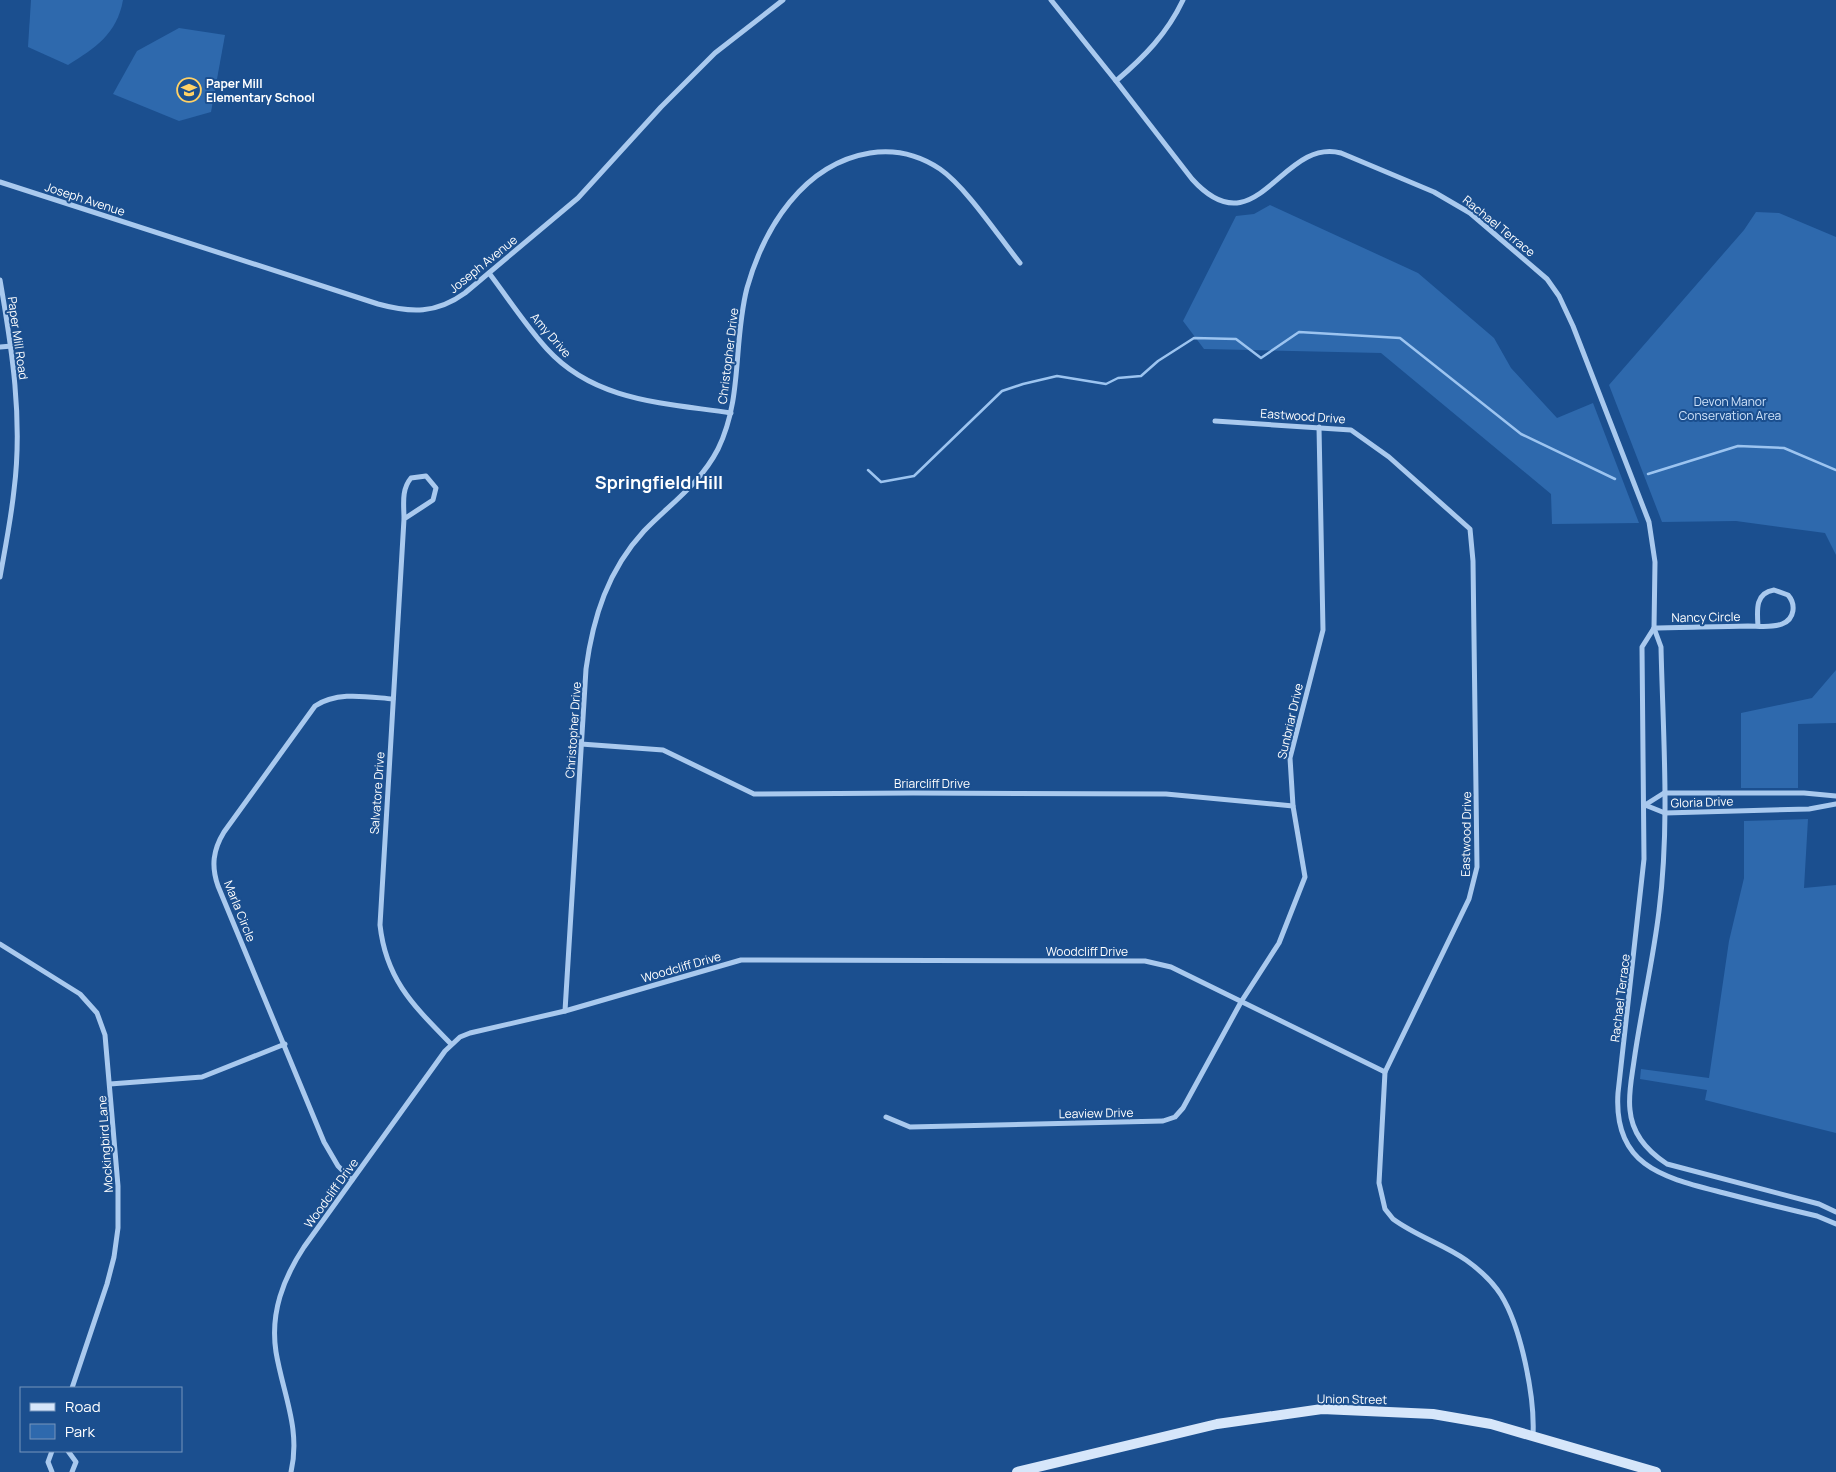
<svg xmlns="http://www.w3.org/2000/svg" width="1836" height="1472" viewBox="0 0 1836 1472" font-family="Manrope,sans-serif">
  <rect width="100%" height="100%" fill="#1b4f8f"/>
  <!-- green -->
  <g fill="#2e69ad">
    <path d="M31 0H123C117 34 95 48 68 65L28 47Z"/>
    <polygon points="179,28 225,35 211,112 179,121 113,94 137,51"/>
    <polygon points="1270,205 1418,273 1494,338 1511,368 1557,418 1593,403 1639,523 1552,524 1551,494 1381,353 1204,349 1183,321 1236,216 1254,214"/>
    <polygon points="1756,212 1779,213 1836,237 1836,555 1825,533 1736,521 1662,522 1609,385 1744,230"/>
    <polygon points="1836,670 1836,723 1798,724 1798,788 1741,788 1741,713 1812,698"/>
    <polygon points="1808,819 1804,888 1836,885 1836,1133 1705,1100 1707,1090 1640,1079 1641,1069 1709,1078 1729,941 1744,878 1744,821"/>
  </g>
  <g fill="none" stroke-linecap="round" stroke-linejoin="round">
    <!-- stream -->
    <g stroke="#9cc4f0" stroke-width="2.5">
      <polyline points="868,470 881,482 914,476 1002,391 1023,384 1057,376 1106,384 1118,378 1141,376 1158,361 1194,338 1236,339 1261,358 1299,332 1400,338 1521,434 1615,479"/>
      <polyline points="1648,474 1738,446 1784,448 1836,470"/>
    </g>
    <!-- minor -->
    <g stroke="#a9c9ee" stroke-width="5">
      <path d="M1051 0 1116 81C1144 57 1167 34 1183 0"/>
      <path d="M1116 81 1192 179C1257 251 1281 137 1341 153L1434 192 1470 213 1547 279 1559 296 1573 326 1649 522 1655 562 1654 628 1661 647C1663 735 1670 824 1659 911 1653 961 1641 1011 1634 1061 1632 1076 1628 1094 1630 1110 1632 1134 1647 1151 1667 1164L1819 1204 1836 1212"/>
      <path d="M0 182 378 304C411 313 436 314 465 293L578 198 661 107 715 53 783 0"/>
      <path d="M489 273C508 298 526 326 547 349 595 402 666 403 731 413"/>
      <path d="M0 280C12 349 23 420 14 490 11 519 5 549 0 577"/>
      <polyline points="0,347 12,346"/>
      <path d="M1215 421 1351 430 1389 457 1470 529 1473 561 1477 867 1469 899 1385 1072 1379 1183 1385 1209 1393 1219C1416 1236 1443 1244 1466 1260 1480 1270 1492 1281 1501 1295 1521 1327 1535 1397 1533 1435"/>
      <path d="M404 519 433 500 436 488 426 476 411 478C401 490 404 505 404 519L380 925C386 980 414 1006 451 1044"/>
      <path d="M1654 628 1642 647 1644 859 1618 1093C1613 1168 1666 1178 1724 1193 1755 1201 1786 1209 1817 1216L1836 1224"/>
      <path d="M1654 628C1685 627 1716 627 1748 626 1758 626 1773 628 1782 624 1795 619 1796 604 1788 595L1774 590C1755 593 1757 610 1758 626"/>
      <polyline points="581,744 663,750 754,794 913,793 1166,794 1293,806"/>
      <polyline points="1645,805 1664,793 1804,793 1836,796"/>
      <polyline points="1645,805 1665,813 1809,809 1836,804"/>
      <polyline points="0,944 80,994 97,1013 105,1035 118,1186 118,1228 114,1257 107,1284 72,1388"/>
      <path d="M565 1011 586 669C593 617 608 570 644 531 670 504 700 484 718 449 743 398 733 342 747 288 764 228 803 164 870 153 895 149 919 155 940 169 966 187 999 237 1020 263"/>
      <polyline points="110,1084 202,1077 285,1044"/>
      <polyline points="886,1117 910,1127 1163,1121 1175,1117 1183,1108 1241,1002 1279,943 1305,877 1293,806 1290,758 1323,630 1319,427"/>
      <path d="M352 1180 338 1166 324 1142 218 886C211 866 213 850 224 832L315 706C338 691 367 697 393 699"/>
      <polyline points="68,1451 76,1462 72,1472"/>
      <polyline points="52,1472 48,1462 52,1451"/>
      <path d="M291 1472C301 1429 283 1394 276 1352 270 1313 283 1279 304 1247L445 1051 460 1037 470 1033 565 1011 741 960 1145 961 1171 967 1385 1072"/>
    </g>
    <!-- secondary -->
    <polyline stroke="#d6e6fa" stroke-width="10" points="1017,1472 1217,1424 1322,1409 1433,1414 1491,1424 1656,1472"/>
  </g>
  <!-- icons -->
  <defs>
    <g id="school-ring" transform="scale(1.25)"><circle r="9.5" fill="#1b4f8f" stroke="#ffd166" stroke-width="1.5"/><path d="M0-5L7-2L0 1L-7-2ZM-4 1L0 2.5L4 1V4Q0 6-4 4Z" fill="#ffd166"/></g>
  </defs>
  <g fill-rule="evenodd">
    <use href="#school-ring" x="189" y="90"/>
  </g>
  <g text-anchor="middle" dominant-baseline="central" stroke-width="4" stroke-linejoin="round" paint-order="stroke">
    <!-- poi labels -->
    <g font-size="12" font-weight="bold" fill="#fff" stroke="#1b4f8f" text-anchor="start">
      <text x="206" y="83">Paper Mill<tspan x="206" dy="14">Elementary School</tspan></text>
    </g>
    <!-- street labels -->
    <g font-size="12" fill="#fff" stroke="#1b4f8f">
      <text transform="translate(85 199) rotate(18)">Joseph Avenue</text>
      <text transform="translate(1499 226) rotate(39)">Rachael Terrace</text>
      <text transform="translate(483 264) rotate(-39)">Joseph Avenue</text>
      <text transform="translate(551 335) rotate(49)">Amy Drive</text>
      <text transform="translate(18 338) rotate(82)">Paper Mill Road</text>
      <text transform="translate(728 356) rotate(-83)">Christopher Drive</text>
      <text transform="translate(1303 416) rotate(4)">Eastwood Drive</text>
      <text transform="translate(1706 617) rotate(-1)">Nancy Circle</text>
      <text transform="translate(1290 721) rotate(-77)">Sunbriar Drive</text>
      <text transform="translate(573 730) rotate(-86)">Christopher Drive</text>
      <text x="932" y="783">Briarcliff Drive</text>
      <text transform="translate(377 793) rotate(-86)">Salvatore Drive</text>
      <text transform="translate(1702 802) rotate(-2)">Gloria Drive</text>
      <text transform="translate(1466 834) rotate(-89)">Eastwood Drive</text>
      <text transform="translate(240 911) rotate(68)">Marla Circle</text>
      <text x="1087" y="951">Woodcliff Drive</text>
      <text transform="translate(681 967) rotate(-16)">Woodcliff Drive</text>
      <text transform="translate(1620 998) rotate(-83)">Rachael Terrace</text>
      <text transform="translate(1096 1113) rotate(-1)">Leaview Drive</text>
      <text transform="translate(105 1144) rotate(-94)">Mockingbird Lane</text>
      <text transform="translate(331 1193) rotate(-54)">Woodcliff Drive</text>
      <text transform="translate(1352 1399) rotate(1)">Union Street</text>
    </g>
    <!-- park labels -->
    <g font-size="12" fill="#cfe3fa" stroke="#1b4f8f">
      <text x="1730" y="401">Devon Manor<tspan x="1730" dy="14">Conservation Area</tspan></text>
    </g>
    <!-- district labels -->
    <g font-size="18" font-weight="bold" fill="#fff" stroke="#1b4f8f">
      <text x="659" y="482">Springfield Hill</text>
    </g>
  </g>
  <!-- legend -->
  <rect x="20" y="1387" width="162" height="65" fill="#1b4f8f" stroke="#7695bc"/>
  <rect x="30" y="1403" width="25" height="8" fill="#d6e6fa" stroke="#7695bc"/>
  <text x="65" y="1412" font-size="15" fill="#ffffff">Road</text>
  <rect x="30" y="1424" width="25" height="15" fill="#2e69ad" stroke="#7695bc"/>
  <text x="65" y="1437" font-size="15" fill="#ffffff">Park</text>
</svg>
